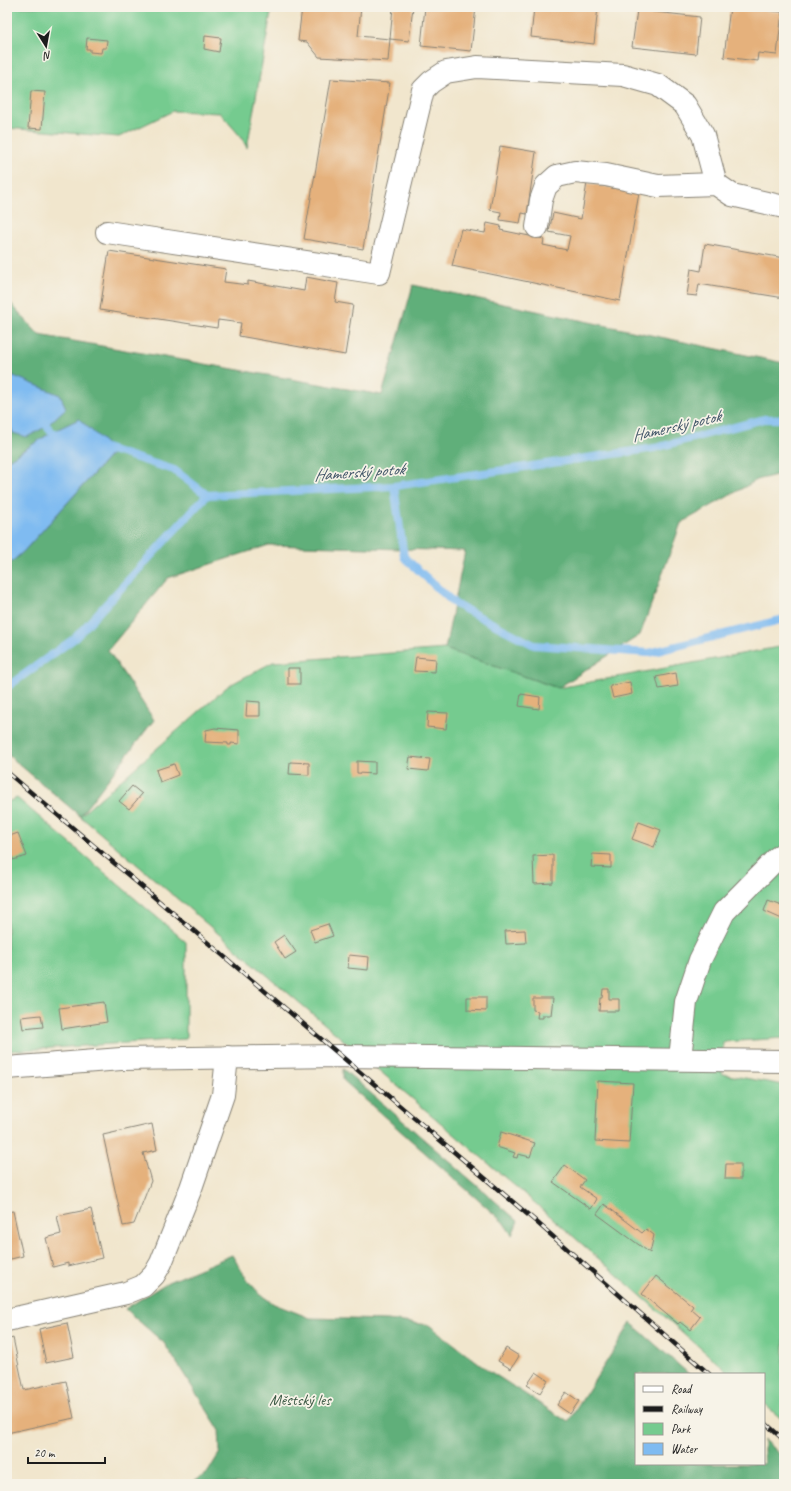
<svg xmlns="http://www.w3.org/2000/svg" width="791" height="1491" viewBox="0 0 791 1491" font-family="Caveat,sans-serif">
  <rect width="100%" height="100%" fill="#f7f3e8"/>
  <filter id="ink" filterUnits="userSpaceOnUse"><feTurbulence type="fractalNoise" baseFrequency=".025" numOctaves="2"/><feDisplacementMap in="SourceGraphic" scale="8" xChannelSelector="R" yChannelSelector="G"/><feConvolveMatrix kernelMatrix="1 2 1 2 8 2 1 2 1" color-interpolation-filters="sRGB"/></filter>
  <filter id="wash" filterUnits="userSpaceOnUse"><feTurbulence type="fractalNoise" baseFrequency=".012" numOctaves="4" result="noise"/><feDisplacementMap in="SourceGraphic" scale="16" xChannelSelector="R" yChannelSelector="G"/><feGaussianBlur stdDeviation="0.9" result="paint"/><feColorMatrix in="noise" values="0 0 0 0 0 0 0 0 0 0 0 0 0 0 0 0 0 1.4 0 .05"/><feComposite in="paint" operator="in"/></filter>
  <g filter="url(#wash)">
    <rect width="100%" height="100%" fill="#f1e6cd"/>
    <!-- green -->
    <g fill="#75cb8f" stroke="#487456">
      <polygon points="7,7 272,7 247,148 241,137 220,113 173,111 119,137 7,128"/>
      <polygon points="784,646 784,1038 723,1042 722,1074 784,1085 784,1421 764,1404 764,1374 730,1374 542,1209 80,816 228,686 273,662 445,649 558,688"/>
      <polygon points="17,798 186,942 186,1039 7,1051 7,802"/>
    </g>
    <!-- forest -->
    <g fill="#60af7a" stroke="#3e664b">
      <polygon points="413,285 784,363 784,473 757,480 681,523 640,635 558,688 445,649 465,551 269,545 168,578 108,650 154,720 80,816 7,754 7,566 24,551 114,451 52,432 7,461 7,418 13,433 14,376 7,376 7,299 39,335 382,395"/>
      <polygon points="343,1069 518,1221 512,1235 503,1222 343,1080"/>
      <polygon points="232,1255 248,1281 261,1295 274,1304 310,1318 387,1320 429,1325 488,1370 568,1422 631,1323 689,1374 636,1374 636,1464 764,1464 764,1440 784,1458 784,1484 191,1484 208,1472 220,1452 219,1429 164,1343 125,1309 168,1282"/>
    </g>
    <!-- water -->
    <g fill="#7fbbf1" stroke="#4e6c86">
      <polygon points="7,376 14,376 60,395 66,408 47,426 27,437 13,433 7,418"/>
      <polygon points="79,419 114,451 24,551 7,566 7,461 52,432"/>
    </g>
    <g fill="none" stroke-linecap="round" stroke-linejoin="round">
      <!-- stream -->
      <g stroke="#7fbbf1" stroke-width="8">
        <polyline points="40,418 52,432 62,435"/>
        <polyline points="105,448 174,470 207,495"/>
        <polyline points="394,486 404,557 455,604 534,645 649,653 784,619"/>
        <polyline points="7,687 75,638 207,495 394,486 655,448 764,419 784,419"/>
      </g>
    </g>
    <g id="blocks">
      <!-- building -->
      <g fill="#e5b17c">
        <polygon points="302,7 361,7 358,36 390,39 388,61 319,57 307,42 298,41"/>
        <polygon points="393,7 413,7 409,41 390,39"/>
        <polygon points="425,7 476,7 471,51 421,46"/>
        <polygon points="534,7 598,7 594,44 531,37"/>
        <polygon points="730,7 782,12 777,55 758,53 757,61 724,57"/>
        <polygon points="637,10 700,17 696,54 632,47"/>
        <polygon points="205,36 221,38 219,52 204,49"/>
        <polygon points="87,38 107,40 106,48 102,48 101,53 90,52 90,49 86,49"/>
        <polygon points="331,79 390,83 363,249 304,239"/>
        <polygon points="31,91 45,92 42,129 28,128"/>
        <polygon points="500,146 536,152 527,214 522,213 520,223 500,220 501,212 490,210"/>
        <polygon points="587,183 639,193 620,301 452,266 461,229 485,233 487,223 501,226 500,230 544,239 543,245 567,250 570,236 549,232 553,213 581,219"/>
        <polygon points="705,244 784,258 784,298 699,284 697,296 687,295 691,269 701,271"/>
        <polygon points="109,251 226,269 224,282 248,285 248,281 304,291 306,277 338,283 335,302 353,305 345,355 239,336 241,323 218,320 217,328 100,310"/>
        <polygon points="416,657 436,659 435,672 414,671"/>
        <rect x="288" y="668" width="12" height="16"/>
        <polygon points="676,673 678,686 659,689 656,677"/>
        <polygon points="630,682 632,694 613,698 610,686"/>
        <polygon points="521,694 540,697 539,709 519,706"/>
        <polygon points="247,701 260,702 260,716 246,716"/>
        <polygon points="428,712 448,713 446,729 427,727"/>
        <polygon points="215,728 239,730 239,744 231,743 231,745 228,745 228,743 205,742 206,730"/>
        <polygon points="410,757 430,759 428,771 408,769"/>
        <polygon points="357,761 375,762 375,774 357,773"/>
        <polygon points="290,762 309,763 309,775 289,774"/>
        <polygon points="174,764 178,775 160,782 156,770"/>
        <polygon points="132,786 142,794 129,809 119,801"/>
        <polygon points="639,822 661,830 654,847 632,839"/>
        <polygon points="18,833 27,856 13,860 7,843 7,837"/>
        <polygon points="592,854 611,855 611,868 591,867"/>
        <polygon points="553,855 553,883 534,884 533,856"/>
        <polygon points="768,900 784,906 782,919 764,911"/>
        <polygon points="328,924 333,936 315,942 310,930"/>
        <polygon points="525,930 526,943 506,944 505,931"/>
        <polygon points="284,935 296,952 285,959 274,942"/>
        <polygon points="349,955 369,957 368,970 348,968"/>
        <polygon points="603,989 609,989 609,999 619,999 619,1011 599,1011 600,998 602,998"/>
        <polygon points="467,997 486,997 486,1011 467,1010"/>
        <polygon points="533,998 553,998 551,1015 543,1015 543,1018 537,1018 538,1011 533,1010"/>
        <polygon points="104,1002 107,1022 62,1029 59,1008"/>
        <polygon points="41,1015 43,1027 23,1029 21,1017"/>
        <polygon points="598,1081 633,1083 629,1143 595,1141"/>
        <polygon points="152,1124 157,1150 143,1153 151,1181 134,1224 123,1226 103,1135"/>
        <polygon points="501,1132 535,1143 530,1157 518,1154 517,1158 513,1157 515,1153 497,1147"/>
        <polygon points="726,1164 741,1164 741,1179 725,1179"/>
        <polygon points="565,1165 585,1180 580,1187 597,1199 591,1209 553,1182"/>
        <polygon points="604,1204 642,1233 646,1229 654,1235 650,1253 597,1214"/>
        <polygon points="91,1209 102,1258 68,1266 68,1263 53,1267 46,1238 61,1234 57,1216"/>
        <polygon points="13,1211 23,1256 7,1260 7,1212"/>
        <polygon points="656,1276 693,1306 691,1309 700,1317 690,1330 680,1322 678,1324 642,1294"/>
        <polygon points="67,1323 74,1357 46,1363 39,1329"/>
        <polygon points="13,1338 24,1390 66,1381 74,1418 7,1433 7,1340"/>
        <polygon points="506,1348 519,1356 511,1369 498,1361"/>
        <polygon points="536,1372 548,1380 540,1393 527,1385"/>
        <polygon points="566,1392 579,1401 570,1414 557,1405"/>
      </g>
    </g>
  </g>
  <g filter="url(#ink)">
    <use href="#blocks" fill-opacity="0" stroke="#868174" stroke-width="1"/>
    <g fill="none" stroke-linecap="round" stroke-linejoin="round">
      <!-- minor casing -->
      <g stroke="#868174" stroke-width="24">
        <g id="minor">
          <polyline points="537,227 541,200 546,186 557,176 575,172 606,175 658,186 716,184 732,195 784,207"/>
          <polyline points="107,232 379,273 423,90 431,82 446,72 477,67 623,75 658,85 685,105 703,135 716,184"/>
          <polyline points="680,1059 686,1002 700,960 724,912 777,858 784,853"/>
          <polyline points="7,1068 121,1059 340,1056 784,1061"/>
          <polyline points="7,1320 126,1293 143,1286 154,1275 161,1263 191,1188 223,1095 227,1057"/>
        </g>
      </g>
      <!-- minor -->
      <use href="#minor" stroke="#fff" stroke-width="22"/>
      <!-- rail casing -->
      <g stroke="#1c1c1c" stroke-width="4.5">
        <g id="rail">
          <polyline points="7,772 533,1219 709,1374"/>
          <polyline points="764,1422 784,1440"/>
        </g>
      </g>
      <!-- rail -->
      <use href="#rail" stroke="#f7f3e8" stroke-width="3" stroke-dasharray="9" stroke-linecap="butt"/>
    </g>
  </g>
  <g text-anchor="middle" dominant-baseline="central" stroke-width="3.5" stroke-linejoin="round" paint-order="stroke">
    <!-- park labels -->
    <g font-size="16" fill="#3b5944" stroke="#f7f3e8">
      <text x="300" y="1400">Městský les</text>
    </g>
    <!-- water labels -->
    <g font-size="17" font-style="italic" fill="#3f5467" stroke="#f7f3e8">
      <text transform="translate(676 426) rotate(-13)">Hamerský potok</text>
      <text transform="translate(359 472) rotate(-4)">Hamerský potok</text>
    </g>
  </g>
  <!-- margin -->
  <rect width="791" height="1491" fill="none" stroke="#f7f3e8" stroke-width="24"/>
  <!-- legend -->
  <rect x="635" y="1373" width="130" height="92" fill="#f7f3e8" stroke="#9f9d96"/>
  <rect x="643" y="1386" width="20" height="6" fill="#ffffff" stroke="#9f9d96"/>
  <text x="671" y="1393" font-size="12" fill="#1c1c1c">Road</text>
  <rect x="643" y="1406" width="20" height="6" fill="#1c1c1c" stroke="#9f9d96"/>
  <text x="671" y="1413" font-size="12" fill="#1c1c1c">Railway</text>
  <rect x="643" y="1423" width="20" height="12" fill="#75cb8f" stroke="#9f9d96"/>
  <text x="671" y="1433" font-size="12" fill="#1c1c1c">Park</text>
  <rect x="643" y="1443" width="20" height="12" fill="#7fbbf1" stroke="#9f9d96"/>
  <text x="671" y="1453" font-size="12" fill="#1c1c1c">Water</text>
  <!-- north arrow -->
  <g transform="translate(46 46) rotate(169)" stroke="#f7f3e8" stroke-width="3" paint-order="stroke">
  <path d="M0-3L7 15L0 10L-7 15Z" fill="#1c1c1c"/>
  <text y="-6" font-size="11" font-weight="bold" text-anchor="middle" fill="#1c1c1c">N</text>
  </g>
  <!-- scale -->
  <path d="M28 1457v6h77v-6" fill="none" stroke="#1c1c1c" stroke-width="2"/>
  <text x="34" y="1457" font-size="12" fill="#1c1c1c" stroke="#f7f3e8" stroke-width="3" paint-order="stroke">20 m</text>
</svg>
